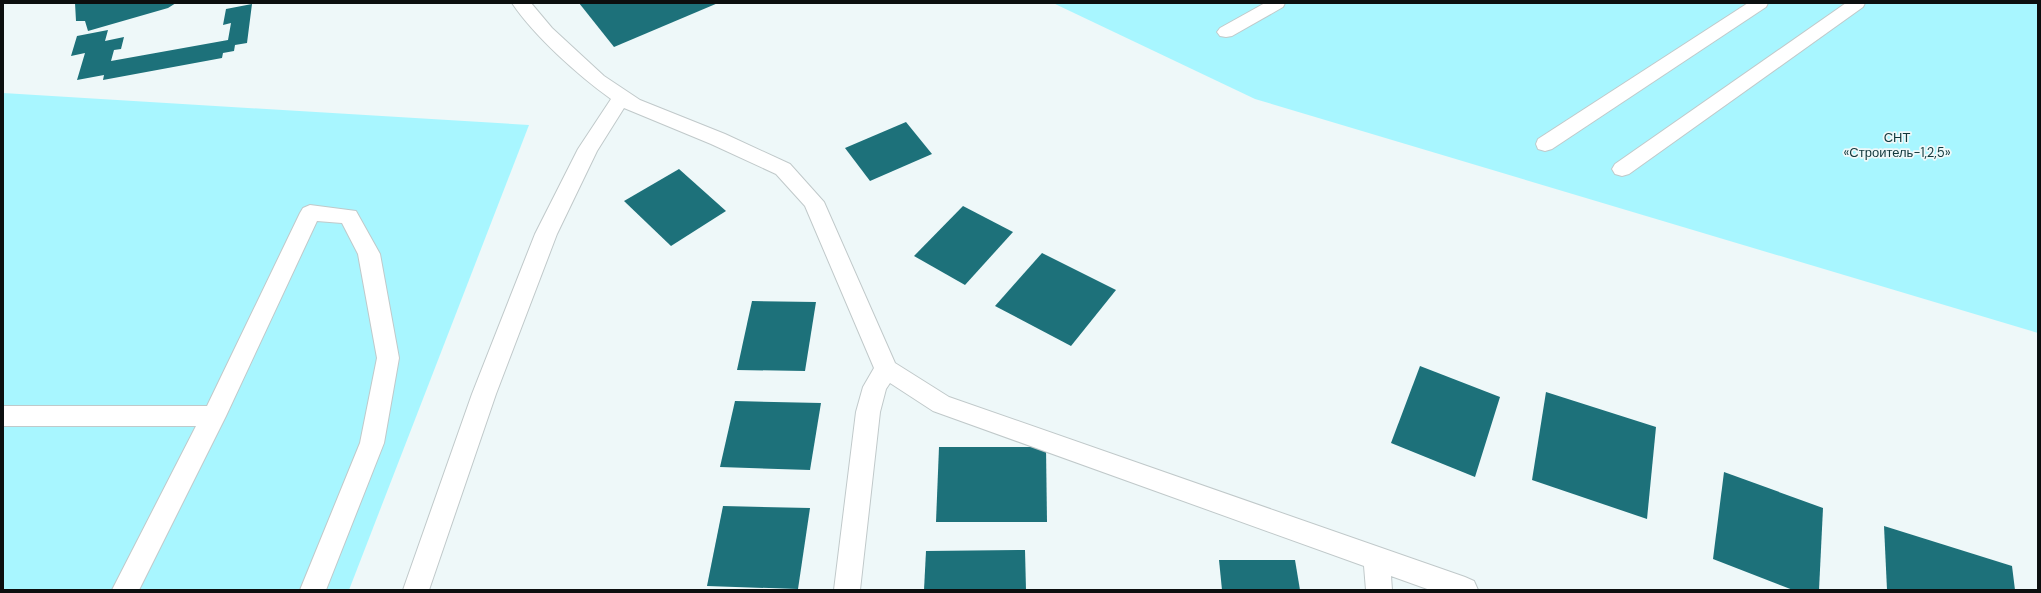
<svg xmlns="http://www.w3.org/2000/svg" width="2041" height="593" viewBox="0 0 2041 593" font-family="'DM Sans',sans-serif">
  <rect width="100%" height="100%" fill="#eef8f9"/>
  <!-- green -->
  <g fill="#a8f6ff">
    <polygon points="1053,3 2038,3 2038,333 1255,99"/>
    <polygon points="3,93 529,125 349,590 3,590"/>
  </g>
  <!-- building -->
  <g fill="#1d717a">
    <polygon points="75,3 176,3 168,8 88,31 85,21 76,21"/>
    <polygon points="579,3 718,3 614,47"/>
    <polygon points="252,4 247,43 235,45 234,51 223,53 222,58 103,80 104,75 77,80 85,53 71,56 77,36 108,30 105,41 124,37 121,49 114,50 111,61 228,40 231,23 223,25 226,9"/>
    <polygon points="906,122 932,154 870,181 845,148"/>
    <polygon points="679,169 726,211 671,246 624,201"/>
    <polygon points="963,206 1013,232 965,285 914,256"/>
    <polygon points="1042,253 1116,290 1071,346 995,306"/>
    <polygon points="752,301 816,302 805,371 737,370"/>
    <polygon points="1420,366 1500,397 1475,477 1391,443"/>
    <polygon points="1546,392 1656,427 1647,519 1532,480"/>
    <polygon points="735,401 821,403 810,470 720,467"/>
    <polygon points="939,447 1046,447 1047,522 936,522"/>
    <polygon points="1724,472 1823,508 1819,590 1793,590 1713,559"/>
    <polygon points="723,506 810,508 798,589 707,586"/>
    <polygon points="1884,526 2012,566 2015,590 1887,590"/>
    <polygon points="1025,550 1026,590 924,590 926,551"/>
    <polygon points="1219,560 1295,560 1300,590 1222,590"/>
  </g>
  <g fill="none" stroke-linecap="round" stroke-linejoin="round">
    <!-- lane casing -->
    <g stroke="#c0c9ca" stroke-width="2">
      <g id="lane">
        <polygon points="1265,3 1285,3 1283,7 1232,36 1226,37 1220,36 1217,32 1220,28"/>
        <polygon points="1748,3 1768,3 1766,7 1552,149 1545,151 1538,149 1536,144 1538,139"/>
        <polygon points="1846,3 1865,3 1863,7 1629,174 1622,176 1615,174 1612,169 1615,164"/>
      </g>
    </g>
    <!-- street casing -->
    <g stroke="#c0c9ca" stroke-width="2">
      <g id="street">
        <path d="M512 3H531L552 28 604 76 640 100 725 134 790 164 824 202 895 363 949 397 1465 577 1474 581 1478 590H1430L1391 576 1392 590H1366L1364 566 933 411 890 383 886 389 880 412 860 590H834L856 412 863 387 874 368 805 206 776 174 711 144 624 108 597 151 557 234 496 394 429 590H403L472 394 535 234 578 149 611 99C578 75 535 37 512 3Z"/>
        <polygon points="310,205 356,211 380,254 399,358 384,443 326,590 300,590 360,443 377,358 358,254 342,223 317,221 226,416 139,590 112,590 196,426 3,426 3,406 207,406 300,213 303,208"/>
      </g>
    </g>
    <!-- lane -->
    <use href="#lane" fill="#fff" fill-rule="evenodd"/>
    <!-- street -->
    <use href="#street" fill="#fff" fill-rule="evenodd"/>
  </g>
  <g text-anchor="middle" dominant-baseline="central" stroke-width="3.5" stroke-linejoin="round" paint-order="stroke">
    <!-- park labels -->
    <g font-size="13" fill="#11373b" stroke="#eef8f9">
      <text x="1897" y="137">СНТ<tspan x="1897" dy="15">«Строитель-1,2,5»</tspan></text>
    </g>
  </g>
  <!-- border -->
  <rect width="2041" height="593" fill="none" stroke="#0c0f0f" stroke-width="8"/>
</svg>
